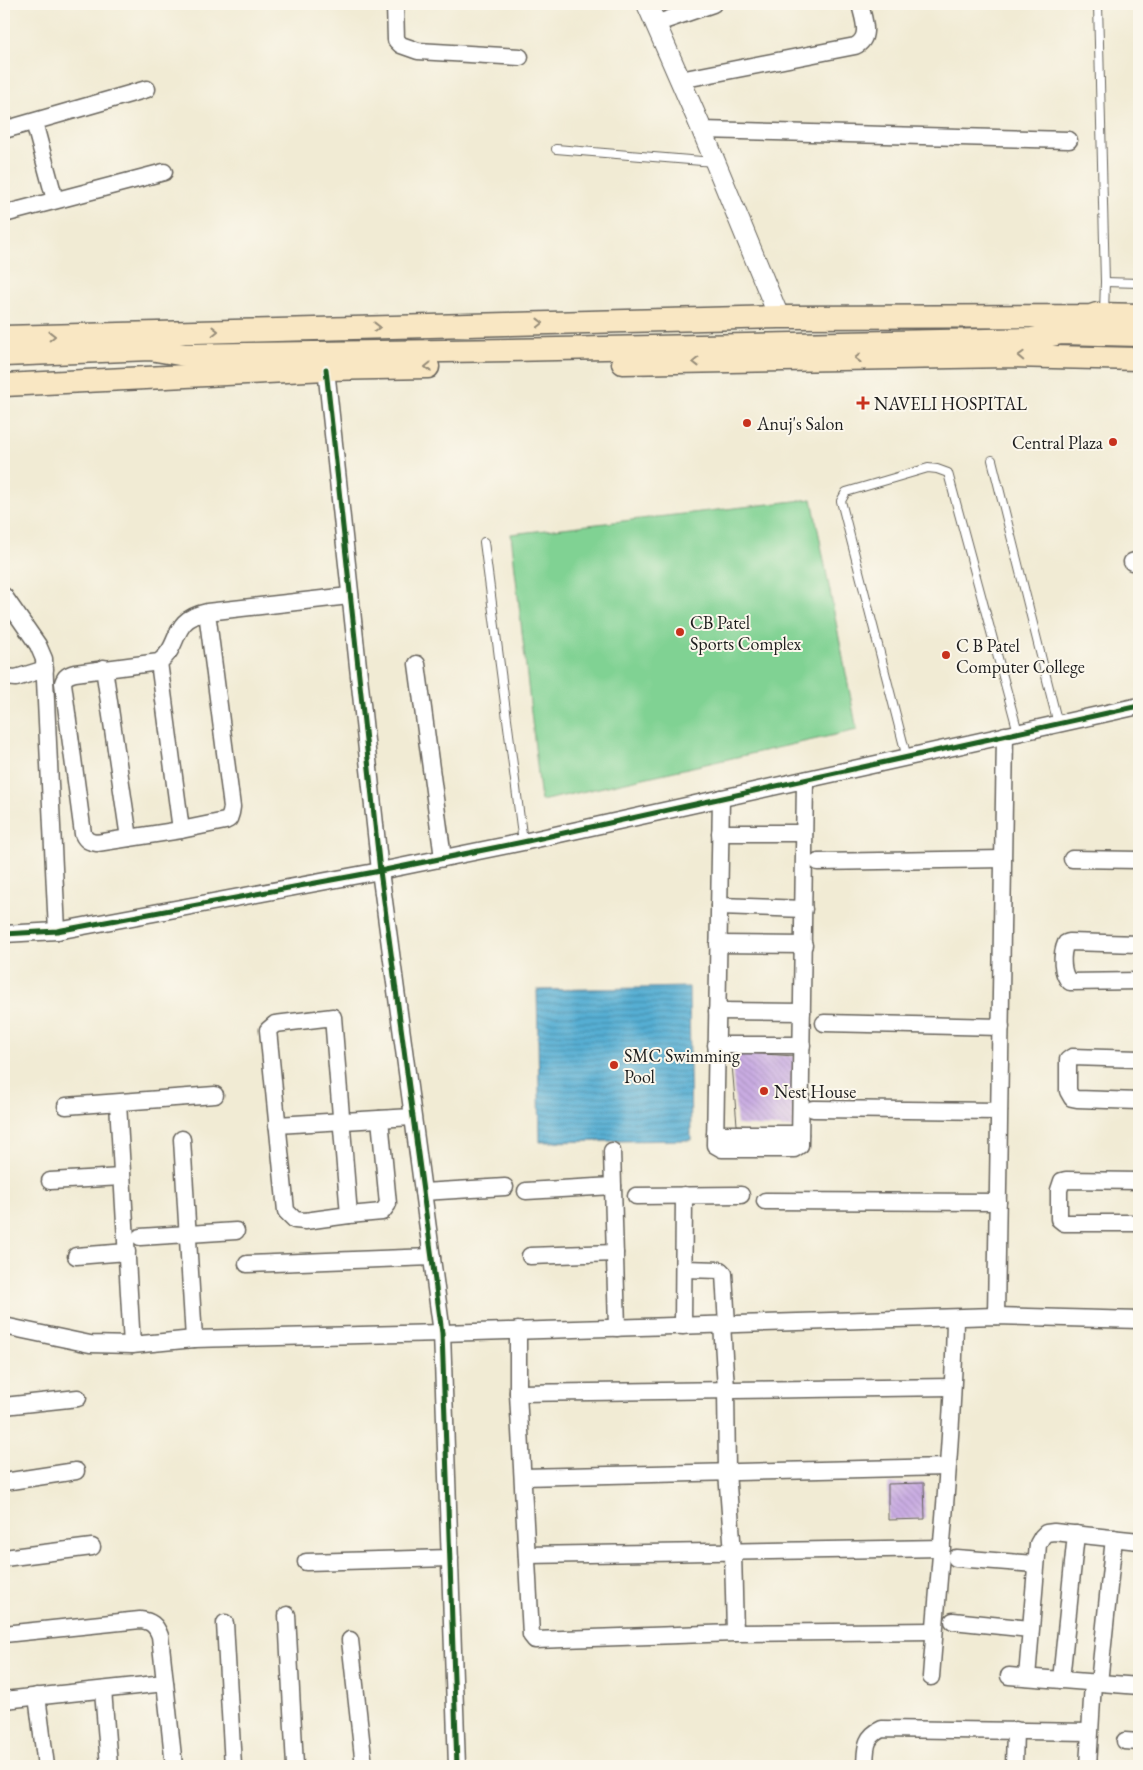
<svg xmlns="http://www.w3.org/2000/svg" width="1143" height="1770" viewBox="0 0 1143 1770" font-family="'EB Garamond',serif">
  <defs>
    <pattern id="water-rules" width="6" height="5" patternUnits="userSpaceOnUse" patternTransform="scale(1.25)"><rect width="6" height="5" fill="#55aed3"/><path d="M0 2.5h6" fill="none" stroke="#468daa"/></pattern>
    <pattern id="building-back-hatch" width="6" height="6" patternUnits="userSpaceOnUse" patternTransform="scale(1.25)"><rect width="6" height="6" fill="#c9ace2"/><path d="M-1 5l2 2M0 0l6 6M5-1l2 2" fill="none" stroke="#ac93c1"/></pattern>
  </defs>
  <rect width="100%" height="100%" fill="#fbf7ec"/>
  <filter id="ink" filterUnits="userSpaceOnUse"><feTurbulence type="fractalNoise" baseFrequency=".02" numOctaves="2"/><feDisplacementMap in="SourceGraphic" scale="10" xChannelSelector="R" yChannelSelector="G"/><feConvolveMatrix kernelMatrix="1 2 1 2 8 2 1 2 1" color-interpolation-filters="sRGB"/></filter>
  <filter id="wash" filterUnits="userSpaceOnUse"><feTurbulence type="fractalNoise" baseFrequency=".0096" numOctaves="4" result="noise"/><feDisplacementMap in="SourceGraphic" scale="20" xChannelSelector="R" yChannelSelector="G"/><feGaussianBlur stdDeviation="1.12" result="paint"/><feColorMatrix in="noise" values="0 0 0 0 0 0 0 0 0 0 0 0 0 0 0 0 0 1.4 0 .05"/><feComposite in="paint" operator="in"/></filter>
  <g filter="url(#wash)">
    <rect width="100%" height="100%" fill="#f1ebd4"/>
    <!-- grass -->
    <polygon fill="#80d293" stroke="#4e7758" points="812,499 857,730 541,801 511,534"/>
    <!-- water -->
    <polygon fill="url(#water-rules)" stroke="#386578" points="689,987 691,1140 540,1142 537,990"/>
    <g id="blocks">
      <!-- building -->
      <g fill="url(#building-back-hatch)">
        <polygon points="731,1052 795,1056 793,1128 737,1125"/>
        <polygon points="924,1483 925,1519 888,1520 888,1484"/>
      </g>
    </g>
  </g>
  <g filter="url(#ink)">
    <use href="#blocks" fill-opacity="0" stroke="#67645c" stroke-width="1"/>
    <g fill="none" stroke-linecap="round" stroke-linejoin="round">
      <!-- service casing -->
      <g stroke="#67645c" stroke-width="10">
        <g id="service">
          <polyline points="1098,4 1105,282 1104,312"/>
          <polyline points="556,149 714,162"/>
          <polyline points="1105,282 1139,283"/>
          <polyline points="992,460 1058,724"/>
          <polyline points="484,542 523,842"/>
          <polyline points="907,758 841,501 846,492 928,468 937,469 948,473 1018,732"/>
        </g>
      </g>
      <!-- minor casing -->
      <g stroke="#67645c" stroke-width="19">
        <g id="minor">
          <polyline points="395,4 396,40 401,45 418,51 520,57"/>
          <polyline points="655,24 713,4"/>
          <path d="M680 80 855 46C872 38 863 18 860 4"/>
          <polyline points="34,122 55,200"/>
          <polyline points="4,130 147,89"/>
          <polyline points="702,130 1069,140"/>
          <polyline points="4,214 164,172"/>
          <polyline points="326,369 380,871 442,1333 457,1766"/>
          <polyline points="1132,562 1139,560"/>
          <polyline points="4,596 38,645 44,659 57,931"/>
          <path d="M207 612 232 807 231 813 229 819 225 821 181 830 97 843C90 842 86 841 83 834L63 683C65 676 68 675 75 673L159 662C183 644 169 620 207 612L349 596 350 595"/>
          <polyline points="159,662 181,830"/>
          <polyline points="417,664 443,858"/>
          <polyline points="104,668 129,838"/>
          <polyline points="4,677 16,678 45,669"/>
          <polyline points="721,798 715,1145 722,1149 794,1149 800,1145 805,780"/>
          <polyline points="720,833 804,833"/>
          <polyline points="1072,859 1139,860"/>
          <polyline points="818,862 1003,859"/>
          <polyline points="719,906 804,909"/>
          <polyline points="4,934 57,931 380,871 523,842 1139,706"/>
          <polyline points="718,944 804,945"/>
          <path d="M1139 944 1069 942 1066 943C1061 954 1061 974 1070 982L1139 981"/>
          <polyline points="717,1011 802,1012"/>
          <polygon points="333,1017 349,1215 305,1221 295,1220 286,1211 268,1030 275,1024"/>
          <polyline points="824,1023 1001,1027"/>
          <polyline points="716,1045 802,1045"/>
          <polyline points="1139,1059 1072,1057 1068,1060 1068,1091 1072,1098 1077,1099 1139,1101"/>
          <polyline points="118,1103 132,1345"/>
          <polyline points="66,1106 215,1095"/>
          <polyline points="813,1109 999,1111"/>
          <polyline points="277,1125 412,1117"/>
          <polyline points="715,1134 800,1134"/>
          <polyline points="182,1139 194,1339"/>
          <polyline points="612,1151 617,1328"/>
          <polyline points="50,1181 122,1177"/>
          <polyline points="1139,1181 1066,1180 1062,1181 1059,1190 1059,1219 1064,1223 1139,1223"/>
          <polyline points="526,1191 613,1186"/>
          <polyline points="423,1192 505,1187"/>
          <polyline points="636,1196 741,1195"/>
          <polyline points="765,1201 998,1202"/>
          <polyline points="349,1215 382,1212 388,1204 380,1119"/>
          <polyline points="140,1237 236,1231"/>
          <polyline points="76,1256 127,1252"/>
          <polyline points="530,1256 615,1253"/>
          <polyline points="247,1264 432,1257"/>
          <polyline points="684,1269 720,1270 724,1274 727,1325"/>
          <polyline points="996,1316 1005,735"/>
          <polyline points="722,1324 726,1389 727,1472 733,1553 735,1633"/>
          <polyline points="4,1326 90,1344 132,1345 194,1339 442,1333 996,1316 1139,1320"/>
          <polyline points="683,1326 684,1195"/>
          <polyline points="518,1330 518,1393 531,1635 535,1640 735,1633 934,1631"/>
          <polyline points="518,1393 952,1387"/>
          <polyline points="4,1406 78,1398"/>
          <polyline points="523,1477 947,1467"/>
          <polyline points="4,1482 76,1471"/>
          <polyline points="527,1555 942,1548"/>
          <polyline points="4,1558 92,1547"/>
          <polyline points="956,1558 1035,1564"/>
          <polyline points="306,1562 450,1558"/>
          <polyline points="287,1615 295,1766"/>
          <polyline points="953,1621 1030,1629"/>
          <polyline points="225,1623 233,1766"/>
          <path d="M4 1634 140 1620C151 1621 156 1625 160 1636L174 1766"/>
          <polyline points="350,1640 364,1766"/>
          <polyline points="1009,1676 1139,1686"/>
          <path d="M931 1677C940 1557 953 1438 955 1318"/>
          <polyline points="1027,1677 1038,1544 1042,1537 1046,1533 1054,1532 1139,1541"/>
          <polyline points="1061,1680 1076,1534"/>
          <polyline points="1099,1683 1114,1538"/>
          <polyline points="103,1690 109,1766"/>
          <polyline points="37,1696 46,1766"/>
          <polyline points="4,1700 165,1683"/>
          <polyline points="1125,1741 1139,1742"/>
          <path d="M865 1766C866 1749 864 1737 882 1729L1089 1732"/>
          <polyline points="1014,1766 1015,1730"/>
          <polyline points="1088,1766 1093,1683"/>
        </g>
      </g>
      <!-- tertiary casing -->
      <g stroke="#67645c" stroke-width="22">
        <polyline id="tertiary" points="647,4 702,130 779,317"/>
      </g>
      <!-- secondary casing -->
      <g stroke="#67645c" stroke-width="25">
        <g id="secondary">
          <polyline points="4,337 779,317 1091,316 1097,314 1139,315"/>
          <polyline points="4,355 150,349 185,355 510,350 1032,339 1061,333 1139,335"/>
          <polyline points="623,363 1008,356 1139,359"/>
          <polyline points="4,385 326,369 428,367"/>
        </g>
      </g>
      <!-- service -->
      <use href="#service" stroke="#fff" stroke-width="8"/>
      <!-- minor -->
      <use href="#minor" stroke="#fff" stroke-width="16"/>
      <!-- tertiary -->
      <use href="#tertiary" stroke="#fff" stroke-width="20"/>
      <!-- secondary -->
      <use href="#secondary" stroke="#f9e7c3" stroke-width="22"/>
      <!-- cycleway casing -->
      <g stroke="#fbf7ec" stroke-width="8">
        <g id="cycleway">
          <polyline points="326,369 380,871 442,1333 457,1766"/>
          <polyline points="4,934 57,931 380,871 523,842 1139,706"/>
        </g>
      </g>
      <!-- cycleway -->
      <use href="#cycleway" stroke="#1b5e20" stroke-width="5"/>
    </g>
    <!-- one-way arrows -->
    <defs><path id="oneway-chevron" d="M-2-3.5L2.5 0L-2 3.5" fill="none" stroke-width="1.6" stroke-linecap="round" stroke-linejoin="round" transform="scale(1.25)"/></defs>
    <g stroke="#968c78">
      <use href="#oneway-chevron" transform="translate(540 323) rotate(-1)"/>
      <use href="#oneway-chevron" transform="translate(377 327) rotate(-1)"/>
      <use href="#oneway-chevron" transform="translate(215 331) rotate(-1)"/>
      <use href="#oneway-chevron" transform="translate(52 336) rotate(-1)"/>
      <use href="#oneway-chevron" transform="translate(1021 356) rotate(-178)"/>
      <use href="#oneway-chevron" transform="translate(858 358) rotate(179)"/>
      <use href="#oneway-chevron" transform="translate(696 362) rotate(179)"/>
      <use href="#oneway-chevron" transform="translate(428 367) rotate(179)"/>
    </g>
  </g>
  <!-- markers -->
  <g fill="#c8321e" stroke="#fbf7ec" stroke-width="2">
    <path d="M860.5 395.5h5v5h5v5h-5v5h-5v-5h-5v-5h5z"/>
    <circle cx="747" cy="423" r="5"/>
    <circle cx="1113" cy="442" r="5"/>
    <circle cx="680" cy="632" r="5"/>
    <circle cx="946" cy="655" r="5"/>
    <circle cx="614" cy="1065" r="5"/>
    <circle cx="764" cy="1091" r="5"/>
  </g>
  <g text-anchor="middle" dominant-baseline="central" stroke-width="4" stroke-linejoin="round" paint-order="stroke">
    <!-- poi labels -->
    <g font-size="18" fill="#1c1c1c" stroke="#fbf7ec" text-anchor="start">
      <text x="874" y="403">NAVELI HOSPITAL</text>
      <text x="757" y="423">Anuj's Salon</text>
      <text x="1103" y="442" text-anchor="end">Central Plaza</text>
      <text x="690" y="622">CB Patel<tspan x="690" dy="21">Sports Complex</tspan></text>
      <text x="956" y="645">C B Patel<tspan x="956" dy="21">Computer College</tspan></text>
      <text x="624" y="1055">SMC Swimming<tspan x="624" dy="21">Pool</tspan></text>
      <text x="774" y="1091">Nest House</text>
    </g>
  </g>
  <!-- margin -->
  <rect width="1143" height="1770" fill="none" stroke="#fbf7ec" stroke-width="20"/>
</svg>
